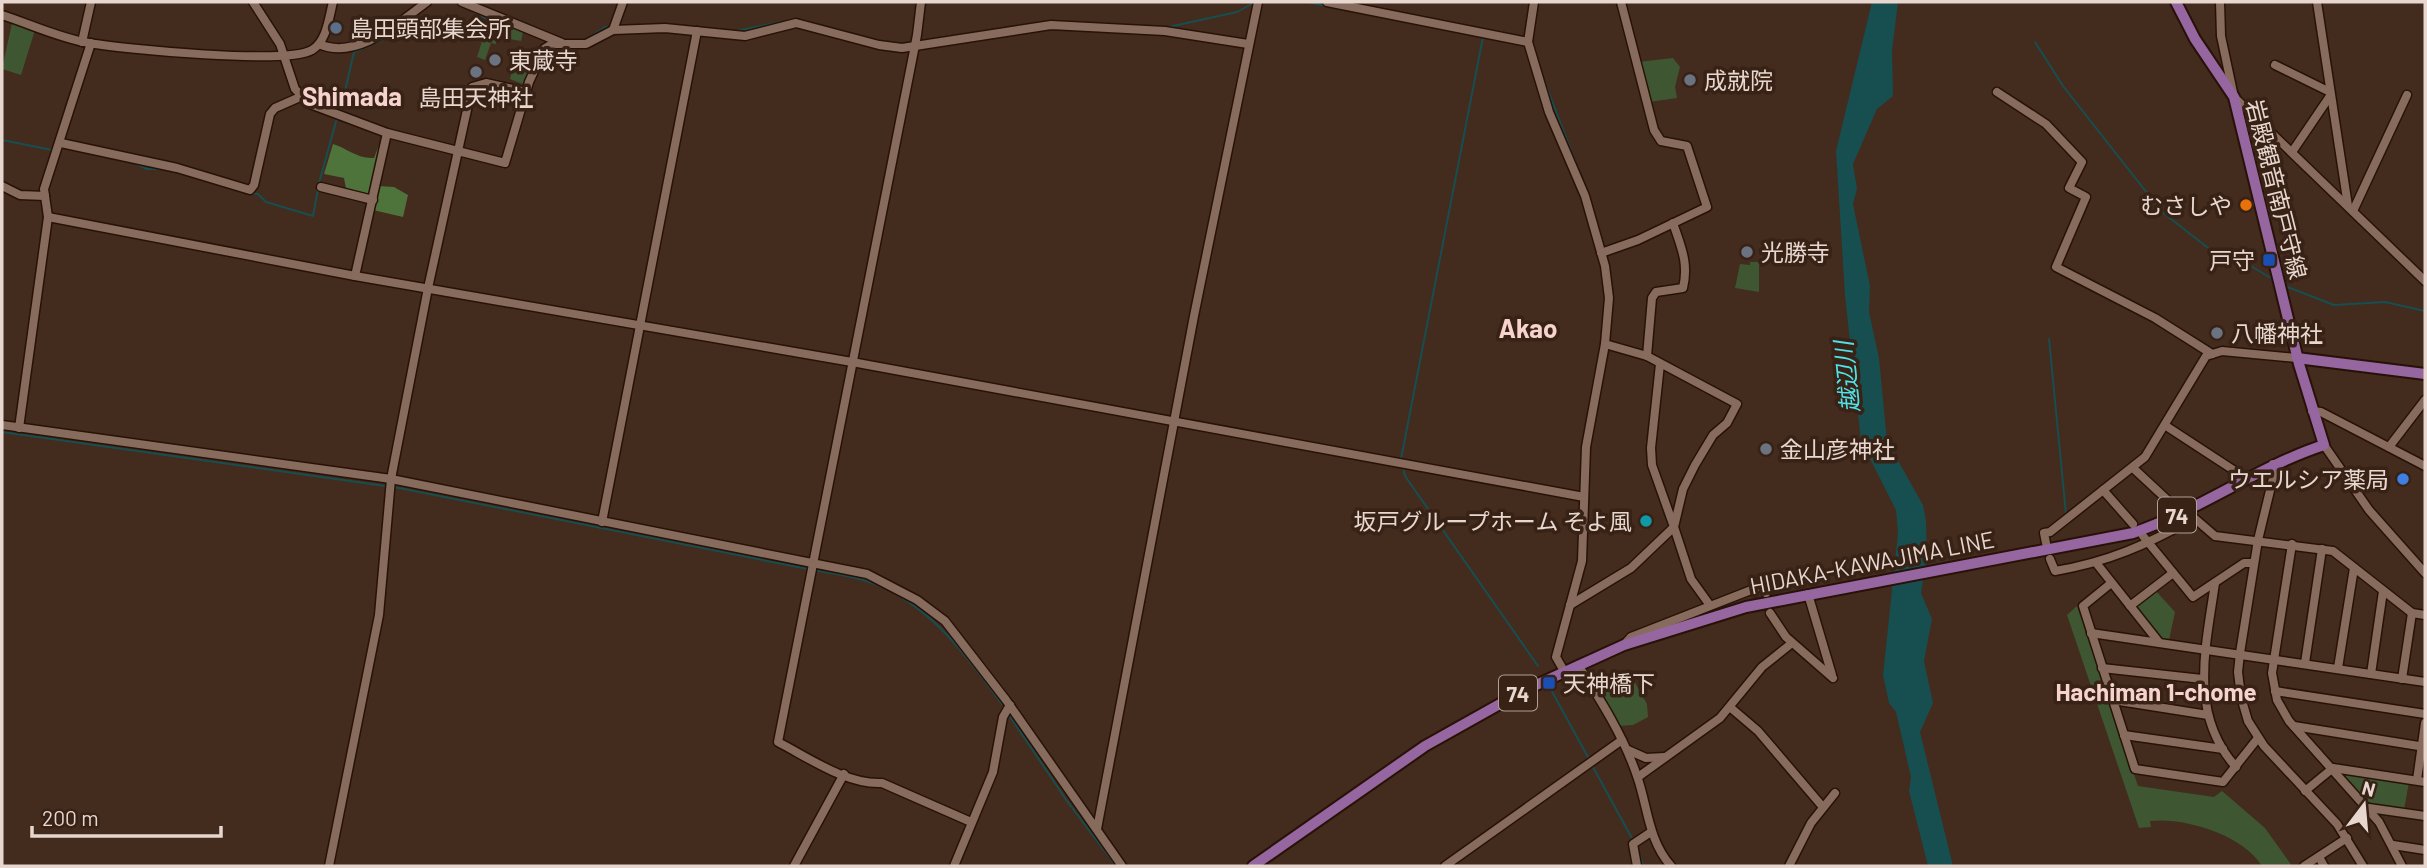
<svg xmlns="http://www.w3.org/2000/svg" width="2427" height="868" viewBox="0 0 2427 868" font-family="Barlow,'Noto Sans JP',sans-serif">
  <rect width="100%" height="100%" fill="#432b1e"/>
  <!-- built -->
  <polygon fill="#503122" points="2249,117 2282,149 2261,181 2245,118"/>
  <!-- green -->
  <g fill="#3e5732">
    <polygon points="488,22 506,23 523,32 521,41 498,37 496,44 491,43 485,60 477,57"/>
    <polygon points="12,23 35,30 21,75 2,69"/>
    <polygon points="517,48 537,56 525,85 510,79"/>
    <polygon points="1673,58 1680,67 1675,87 1677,98 1649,102 1638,62"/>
    <polygon points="1750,262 1759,262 1759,292 1735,288 1740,264 1750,265"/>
    <polygon points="2155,590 2175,612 2169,640 2159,637 2136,609 2136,605"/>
    <path d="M2077 606 2138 786 2214 797 2222 791 2265 828 2292 866H2262C2243 835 2185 817 2150 821L2151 827 2139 828 2067 615Z"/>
    <polygon points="1629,672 1647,704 1648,717 1633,725 1617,726 1600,692"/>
    <polygon points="2348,772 2409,782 2404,810 2370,805 2345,777"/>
  </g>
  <!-- forest -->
  <path fill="#4e733b" d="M333 144C347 148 357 159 374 158L379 145 383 144 378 186 394 187 408 195 403 217 373 210 374 204 346 189 344 178 324 174Z"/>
  <!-- water -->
  <polygon fill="#174e50" points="1872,2 1898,2 1892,51 1893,96 1877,109 1853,164 1857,189 1853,204 1870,286 1869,312 1879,358 1887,441 1923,505 1926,521 1927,554 1921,593 1932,619 1924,661 1933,703 1920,732 1953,866 1928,866 1909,791 1911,777 1896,712 1889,703 1883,675 1898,533 1896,510 1861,441 1845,296 1836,151"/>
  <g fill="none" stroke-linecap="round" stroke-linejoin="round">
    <!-- stream -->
    <g stroke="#174e50" stroke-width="2">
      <polyline points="1307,2 1489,38"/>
      <polyline points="428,6 434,2"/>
      <polyline points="467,8 490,21 497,21"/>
      <polyline points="801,21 823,26"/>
      <polyline points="1097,23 1127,25"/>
      <polyline points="1164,28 1237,12 1255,2"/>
      <polyline points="1000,29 1039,23"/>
      <polyline points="736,31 792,20"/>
      <polyline points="583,41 605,27 612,27"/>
      <polyline points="889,42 905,44"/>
      <polyline points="2035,42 2063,86 2162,212 2221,258 2246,263 2274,280"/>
      <polyline points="1540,70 1587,192"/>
      <polyline points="340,113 354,52 385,39 401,26"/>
      <polyline points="2,140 52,150"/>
      <polyline points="112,158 127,161"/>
      <polyline points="132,162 147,169 163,169"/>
      <polyline points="176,172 234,189"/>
      <polyline points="319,183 337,118"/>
      <polyline points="250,193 258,194 266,202 313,216 318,189"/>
      <polyline points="1590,200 1601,239"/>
      <polyline points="1610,271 1612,293"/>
      <polyline points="2285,286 2334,305 2385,302 2425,311"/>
      <polyline points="1611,325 1612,313"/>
      <polyline points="2049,339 2066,514"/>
      <polyline points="2,432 385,486"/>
      <polyline points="1401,459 1483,37"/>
      <polyline points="1403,467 1405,476 1538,666"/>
      <polyline points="394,487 808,569"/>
      <path d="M813 570C836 574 861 577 882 587 935 611 968 658 1002 704"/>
      <polyline points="1549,686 1589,759"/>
      <polyline points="1009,715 1067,801 1116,866"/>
      <polyline points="1593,767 1634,842"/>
      <polyline points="1637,846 1643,866"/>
    </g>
    <!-- minor casing -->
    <g stroke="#281207" stroke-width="11">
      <g id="minor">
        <polyline points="253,2 280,44 295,89 310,104 387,133 505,163 529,82 544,49 552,44 586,44 613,30 665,28 745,36 796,23 879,45 902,48 1051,25 1165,31 1248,44"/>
        <polyline points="462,2 562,43"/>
        <path d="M921 2 917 35 778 742C809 758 847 785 882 783L971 822"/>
        <polyline points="1327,2 1528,42"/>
        <polyline points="1534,2 1528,42 1549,112 1585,196 1605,266 1609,298 1605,344 1586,447 1582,561 1556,657 1564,671"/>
        <polyline points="2220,2 2221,36 2234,97 2425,281"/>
        <polyline points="2317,2 2348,206"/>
        <path d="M2 15C30 24 59 38 89 43 124 49 287 65 312 50 327 41 329 17 333 2"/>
        <polyline points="613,30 623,2"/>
        <polyline points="82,42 91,2"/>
        <path d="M319 44C357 61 399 22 427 2"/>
        <polyline points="2275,65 2330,92"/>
        <polyline points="1997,92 2046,124 2082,162 2069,188 2086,197 2056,267 2155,318 2212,354"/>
        <polyline points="61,143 177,168 250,190 254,185 270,114 275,108 300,97"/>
        <polyline points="2292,152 2330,96"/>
        <polyline points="2,186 20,195 45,196"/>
        <polyline points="321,187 373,200"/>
        <polyline points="2353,211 2407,95"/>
        <polyline points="48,217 355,276 852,362 1584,497"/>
        <polyline points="1601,253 1638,240 1707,207 1687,146 1661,141 1654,130 1621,2"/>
        <polyline points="355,276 387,133"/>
        <polyline points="1605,344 1647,356 1737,404 1727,423 1713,435 1695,465 1683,489 1674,527 1691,579 1709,604"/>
        <path d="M1647 356 1652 298 1656 292 1683 288C1689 263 1681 247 1673 223"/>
        <polyline points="2312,411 2321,412 2425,466"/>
        <polyline points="2,425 391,479 867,574 917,600 945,621 1006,700 1122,866"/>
        <polyline points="2166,426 2238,473 2244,479"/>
        <polyline points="19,428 48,217 44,189 91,43"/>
        <polyline points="2324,445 2369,510 2425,573"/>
        <polyline points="2389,447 2425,400"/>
        <polyline points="2273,464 2274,474 2258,540 2240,653 2238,672 2241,697 2248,721 2264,746 2337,824 2363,866"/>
        <polyline points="2133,468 2176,508"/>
        <polyline points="2103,490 2133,524"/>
        <polyline points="2186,511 2215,536 2333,551 2412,613 2425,615"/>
        <polyline points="602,522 697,31"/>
        <polyline points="2143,536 2193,597 2244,563 2254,563"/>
        <polyline points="2046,543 2044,533 2050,532 2145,457 2206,356 2222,351 2297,358"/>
        <polyline points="2292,544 2272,673 2277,700 2289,721 2379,822 2402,866"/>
        <path d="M2050 559 2055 571C2108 562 2146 545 2193 519"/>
        <polyline points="2097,564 2158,641"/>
        <path d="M2215 583C2206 646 2188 714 2236 767"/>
        <polyline points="2110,584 2083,606 2135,769 2223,782 2258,738"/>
        <polyline points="1808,594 1832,675"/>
        <polyline points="1570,605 1631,568 1674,527 1652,465 1651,448 1660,364"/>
        <polyline points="2130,606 2173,573"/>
        <polyline points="1770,613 1786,637 1833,678"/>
        <polyline points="2091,633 2425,682"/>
        <polyline points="1624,645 1631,637 1764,585 1766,593"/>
        <polyline points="2305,663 2322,549"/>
        <path d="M1578 665C1600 699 1624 737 1637 776 1648 807 1648 840 1671 866"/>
        <polyline points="2102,668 2202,679"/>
        <polyline points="2338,668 2354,568"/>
        <polyline points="2371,674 2383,591"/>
        <polyline points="2402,679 2412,613"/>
        <polyline points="2275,691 2425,714"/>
        <polyline points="2113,700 2208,715"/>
        <polyline points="1731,708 1758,731 1822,806"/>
        <polyline points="2294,726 2425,747"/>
        <polyline points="2124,735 2223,749"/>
        <polyline points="1628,750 1646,758 1665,757"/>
        <polyline points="1638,777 1720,718 1762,667 1792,643"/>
        <polyline points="2417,780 2425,723"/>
        <polyline points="2305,791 2333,768 2425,782"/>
        <polyline points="2369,808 2425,816"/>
        <polyline points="1097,829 1194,316 1258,2"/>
        <polyline points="2393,845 2425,850"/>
        <polyline points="2319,857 2324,866"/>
        <polyline points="329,866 379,615 391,479 428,288 472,87 486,83 526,92"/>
        <polyline points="794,866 844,774"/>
        <polyline points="954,866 993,772 1003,717 1010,705"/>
        <polyline points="1445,866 1622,740"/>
        <polyline points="1637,866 1633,844 1651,832"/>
        <polyline points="1789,866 1811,823 1835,793"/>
        <polyline points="2304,866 2347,838"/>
      </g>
    </g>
    <!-- major casing -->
    <g stroke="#281207" stroke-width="14">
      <g id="major">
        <polyline points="2297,358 2425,374"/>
        <path d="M1253 866 1425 746 1523 691 1624 645 1746 607 2133 533C2200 510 2257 467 2324 445L2299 364 2234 97 2195 39 2176 2"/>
      </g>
    </g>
    <!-- minor -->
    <use href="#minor" stroke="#876b5d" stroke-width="8"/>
    <!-- major -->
    <use href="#major" stroke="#95669f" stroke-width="10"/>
  </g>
  <!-- markers -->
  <circle fill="#5c6f8a" stroke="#382115" stroke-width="2.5" cx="336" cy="28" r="7"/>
  <g fill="#6b7280" stroke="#382115" stroke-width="2.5">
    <circle cx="495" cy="60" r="7"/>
    <circle cx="476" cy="72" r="7"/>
    <circle cx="1690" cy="80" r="7"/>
    <circle cx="1747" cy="252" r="7"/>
    <circle cx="2217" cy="333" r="7"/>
    <circle cx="1766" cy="449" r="7"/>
  </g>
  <circle fill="#e8710a" stroke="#382115" stroke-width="2.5" cx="2246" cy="205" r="7"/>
  <g fill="#1a4fb4" stroke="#382115" stroke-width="2.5">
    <rect x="2262" y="253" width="14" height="14" rx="3.5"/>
    <rect x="1542" y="676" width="14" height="14" rx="3.5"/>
  </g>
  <circle fill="#3f7fe0" stroke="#382115" stroke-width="2.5" cx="2403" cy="479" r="7"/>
  <circle fill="#0f9aa8" stroke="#382115" stroke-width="2.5" cx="1646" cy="521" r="7"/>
  <g text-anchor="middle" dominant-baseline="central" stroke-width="7" stroke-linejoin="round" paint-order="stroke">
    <!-- shield labels -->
    <g fill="#382115" stroke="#b2a097" stroke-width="2">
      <rect x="2158" y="497.5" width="38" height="35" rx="5"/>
      <rect x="1499" y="675.5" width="38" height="35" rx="5"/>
    </g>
    <g font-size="21" font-weight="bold" fill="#e7d7cf">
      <text x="2177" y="515">74</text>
      <text x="1518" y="693">74</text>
    </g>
    <!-- poi labels -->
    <g font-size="23" fill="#e7d7cf" stroke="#382115" text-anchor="start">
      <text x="350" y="28">島田頭部集会所</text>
      <text x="509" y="60">東蔵寺</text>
      <text x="1704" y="80">成就院</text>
      <text x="476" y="97" text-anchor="middle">島田天神社</text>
      <text x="2232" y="205" text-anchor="end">むさしや</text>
      <text x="1761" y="252">光勝寺</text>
      <text x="2255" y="260" text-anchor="end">戸守</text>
      <text x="2231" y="333">八幡神社</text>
      <text x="1780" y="449">金山彦神社</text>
      <text x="2389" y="479" text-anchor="end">ウエルシア薬局</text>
      <text x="1632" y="521" text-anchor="end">坂戸グループホーム そよ風</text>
      <text x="1563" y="683">天神橋下</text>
    </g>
    <!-- street labels -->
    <g font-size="23" fill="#e7d7cf" stroke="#382115">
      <text transform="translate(2277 189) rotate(76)">岩殿観音南戸守線</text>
      <text transform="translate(1872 562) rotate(-11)">HIDAKA-KAWAJIMA LINE</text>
    </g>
    <!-- water labels -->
    <g font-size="24" font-style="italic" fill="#4de2e8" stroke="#382115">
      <text transform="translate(1846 377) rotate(-96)">越辺川</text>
    </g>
    <!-- neighbourhood labels -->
    <g font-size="24" font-weight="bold" fill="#f6d3ce" stroke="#382115">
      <text x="2156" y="691">Hachiman 1-chome</text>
    </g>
    <!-- quarter labels -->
    <g font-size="26" font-weight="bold" fill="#f6d3ce" stroke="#382115">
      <text x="352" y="95">Shimada</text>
      <text x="1528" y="327">Akao</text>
    </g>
  </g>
  <!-- border -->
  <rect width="2427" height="868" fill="none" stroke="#e7d7cf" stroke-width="7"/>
  <!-- north arrow -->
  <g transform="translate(2364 805) rotate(16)" stroke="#382115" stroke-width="5" paint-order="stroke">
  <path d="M0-5L12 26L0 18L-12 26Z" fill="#e7d7cf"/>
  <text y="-10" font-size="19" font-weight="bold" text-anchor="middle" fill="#e7d7cf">N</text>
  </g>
  <!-- scale -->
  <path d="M32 826v10h189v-10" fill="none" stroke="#e7d7cf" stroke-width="3.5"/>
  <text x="42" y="826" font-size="21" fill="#e7d7cf" stroke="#382115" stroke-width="5" paint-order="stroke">200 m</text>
</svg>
